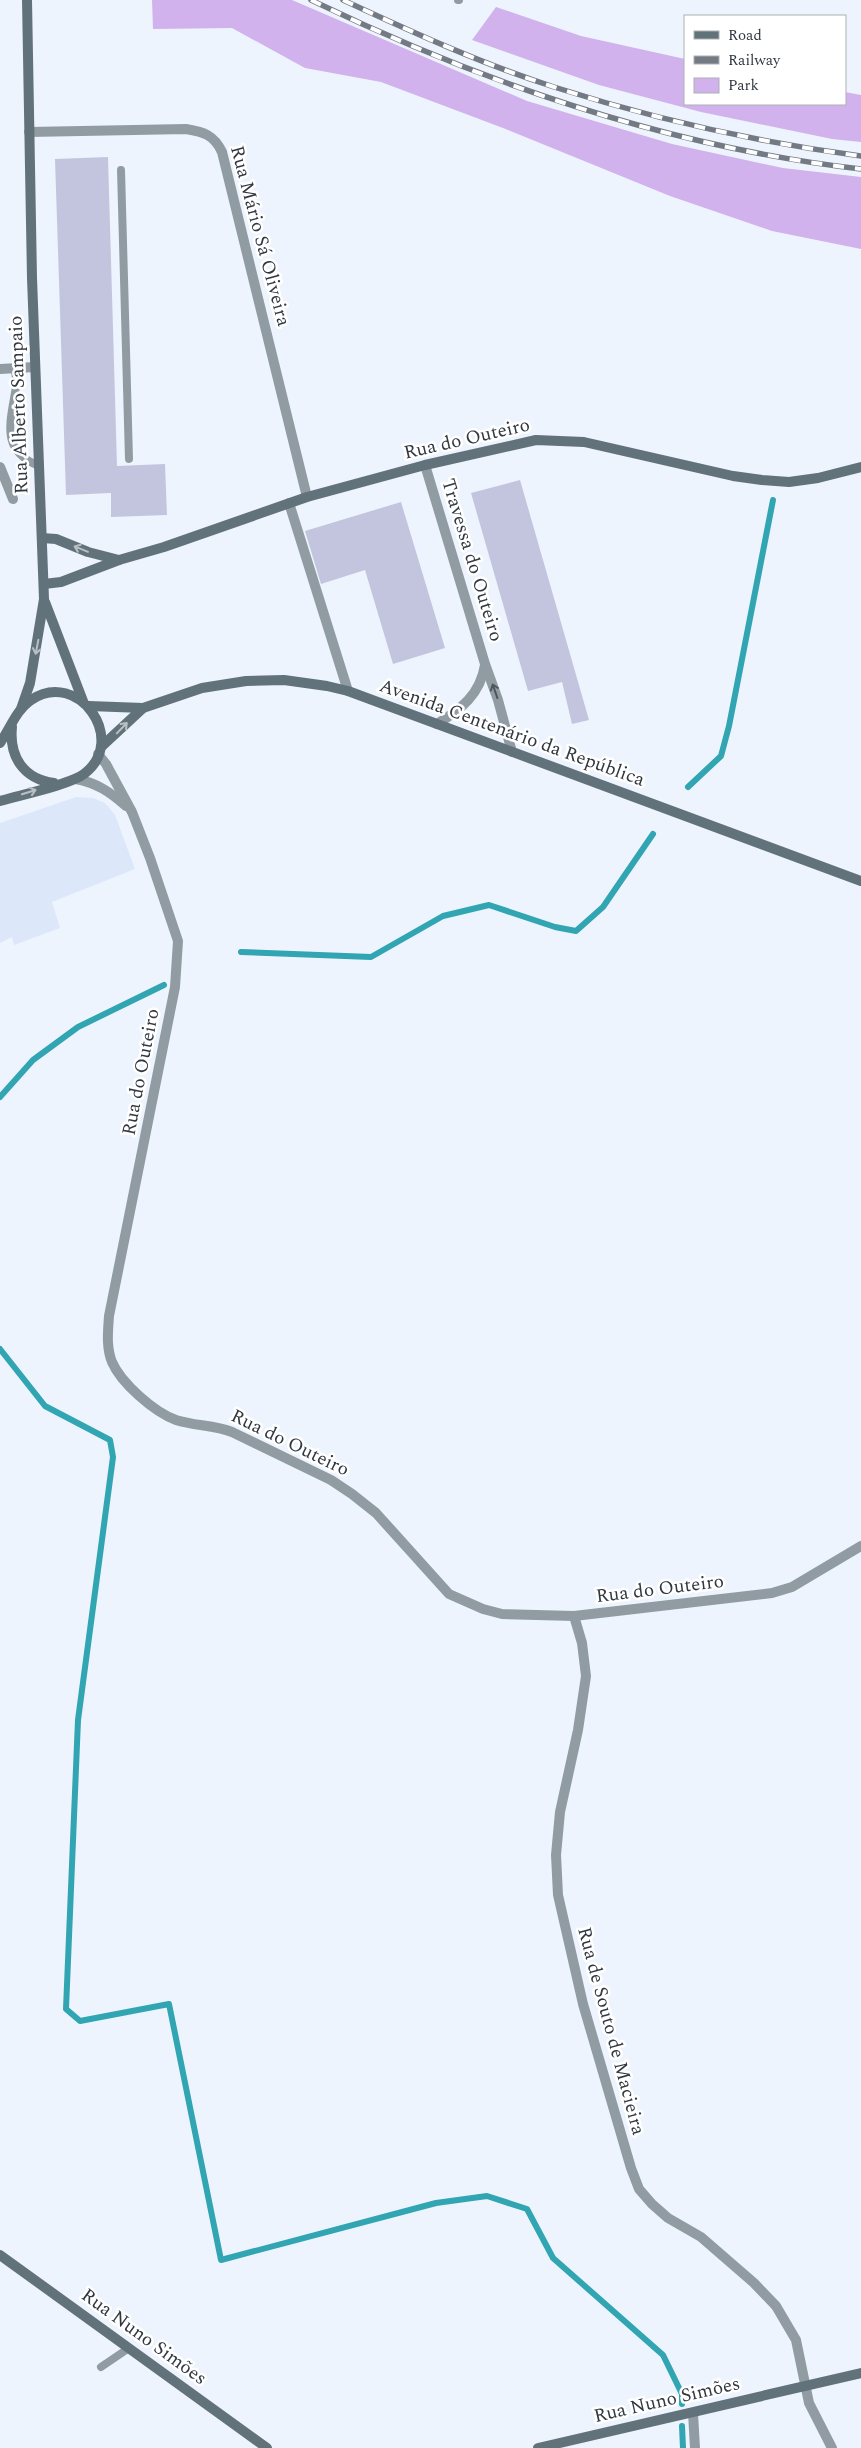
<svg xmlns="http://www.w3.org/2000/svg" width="861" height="2448" viewBox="0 0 861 2448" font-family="Spectral,serif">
  <rect width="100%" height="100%" fill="#edf4fd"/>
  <!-- built -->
  <polygon fill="#dce8f9" points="76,797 93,798 105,803 115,815 135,869 52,902 60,928 14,945 12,937 0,943 0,823"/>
  <!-- green -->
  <g fill="#d1b2ed">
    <polygon points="152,0 292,0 527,101 672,144 783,168 861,177 861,249 772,231 670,196 503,128 381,82 305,68 232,28 153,29"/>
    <polygon points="496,7 581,36 685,59 685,104 845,104 845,92 861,95 861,142 832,139 701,112 599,85 472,40"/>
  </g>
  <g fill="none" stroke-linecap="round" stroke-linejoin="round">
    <!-- stream -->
    <g stroke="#31a5b2" stroke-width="6">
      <polyline points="688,787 721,756 729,726 773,500"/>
      <polyline points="241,952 371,957 443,916 489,905 555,927 576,931 603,907 653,834"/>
      <polyline points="0,1097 33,1060 78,1027 164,985"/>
      <polyline points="0,1349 45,1406 110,1440 113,1457 78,1720 66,2009 80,2021 169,2004 221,2260 436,2203 487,2196 527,2209 553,2258 663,2355 682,2394 682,2404"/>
      <polyline points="682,2426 683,2448"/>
    </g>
  </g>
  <!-- building -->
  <g fill="#c3c5de">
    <polygon points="108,157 117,466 165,464 167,515 111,517 111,493 66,495 55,159"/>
    <polygon points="520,480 589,720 572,724 562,682 528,691 471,493"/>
    <polygon points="401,502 445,648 393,664 365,570 321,584 305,531"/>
  </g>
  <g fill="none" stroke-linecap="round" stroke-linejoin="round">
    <!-- lane -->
    <g stroke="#919ca2" stroke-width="8">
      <polyline points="458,0 459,0"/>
      <polyline points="121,170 129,459"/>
      <path d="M15 368C15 374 17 381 16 387 10 424 0 450 39 466"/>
      <polyline points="101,2367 129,2348"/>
    </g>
    <!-- street -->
    <g stroke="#919ca2" stroke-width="10">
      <path d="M29 132 186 129C204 132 214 135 222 152L307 497"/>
      <polyline points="0,369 35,367"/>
      <polyline points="425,465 485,664 498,700 512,752"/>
      <polyline points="0,467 13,499"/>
      <polyline points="289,503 348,691"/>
      <path d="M437 724C461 709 480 695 485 665"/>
      <path d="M98 754 106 764 132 812 150 858 178 941 175 987 109 1316C108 1331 106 1347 112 1362 121 1383 154 1412 176 1420 195 1426 214 1425 232 1432L331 1480 352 1494 376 1513 449 1594 483 1609 502 1614 574 1616 772 1593 792 1587 861 1546"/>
      <path d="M76 779C97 783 110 792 126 806"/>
      <polyline points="574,1616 582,1643 586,1676 578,1730 560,1812 556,1855 558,1895 583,2004 631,2168 639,2189 652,2204 668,2218 701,2237 754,2283 776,2306 796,2340 809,2403 832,2448"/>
      <polyline points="693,2413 695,2448"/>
    </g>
    <!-- secondary -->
    <g stroke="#62727b" stroke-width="10">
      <polyline points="42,538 56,539 88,552 119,560"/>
      <polyline points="44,584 61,582 119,560 164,547 307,497 425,465 536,440 584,442 733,476 762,480 789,482 818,478 861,467"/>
      <polyline points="45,602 83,701"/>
      <polyline points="89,706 143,708"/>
      <polyline points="21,709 30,683 44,599 32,278 27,0"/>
      <path d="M12 727C9 756 23 779 54 783"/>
      <path d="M0 743C10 729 16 710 31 700 78 668 129 740 84 774 69 785 20 795 0 801"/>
      <polyline points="101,747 143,708 202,688 246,681 284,680 327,686 348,691 861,881"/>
      <polyline points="0,2255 267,2448"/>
      <polyline points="538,2448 861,2373"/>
    </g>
    <!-- rail casing -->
    <g stroke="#747a83" stroke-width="5.5">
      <g id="rail">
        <path d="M311 0C485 84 668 147 861 169"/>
        <path d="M343 0C412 32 482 64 554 87 654 119 756 142 861 156"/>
      </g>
    </g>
    <!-- rail -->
    <use href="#rail" stroke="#fff" stroke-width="4" stroke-dasharray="11" stroke-linecap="butt"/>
  </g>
  <!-- one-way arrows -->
  <defs><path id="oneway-shaft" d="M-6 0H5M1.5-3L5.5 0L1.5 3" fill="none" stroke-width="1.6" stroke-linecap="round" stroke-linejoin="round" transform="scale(1.25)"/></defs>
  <g stroke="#b8c0c4">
    <use href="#oneway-shaft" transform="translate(81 549) rotate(-158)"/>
    <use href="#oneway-shaft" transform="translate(37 647) rotate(101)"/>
    <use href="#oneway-shaft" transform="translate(122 728) rotate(-46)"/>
    <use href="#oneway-shaft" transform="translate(29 792) rotate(-17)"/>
  </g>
  <use stroke="#4e565d" href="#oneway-shaft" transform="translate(495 691) rotate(-109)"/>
  <g text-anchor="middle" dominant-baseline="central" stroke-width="5" stroke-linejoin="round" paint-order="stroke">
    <!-- street labels -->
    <g font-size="19" fill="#323840" stroke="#fff">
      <text transform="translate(260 236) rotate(75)">Rua Mário Sá Oliveira</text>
      <text transform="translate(19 405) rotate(-92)">Rua Alberto Sampaio</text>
      <text transform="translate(467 439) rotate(-13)">Rua do Outeiro</text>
      <text transform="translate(472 560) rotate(73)">Travessa do Outeiro</text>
      <text transform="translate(512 733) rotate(20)">Avenida Centenário da República</text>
      <text transform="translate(141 1072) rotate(-79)">Rua do Outeiro</text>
      <text transform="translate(290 1443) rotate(26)">Rua do Outeiro</text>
      <text transform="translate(660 1589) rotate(-7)">Rua do Outeiro</text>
      <text transform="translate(611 2031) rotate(75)">Rua de Souto de Macieira</text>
      <text transform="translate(144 2337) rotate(36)">Rua Nuno Simões</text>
      <text transform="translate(667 2400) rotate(-13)">Rua Nuno Simões</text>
    </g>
  </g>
  <!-- legend -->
  <rect x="684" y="15" width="162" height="90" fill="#ffffff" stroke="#adafb3"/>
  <rect x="694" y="31" width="25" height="8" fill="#62727b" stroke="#adafb3"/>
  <text x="728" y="40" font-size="15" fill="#323840">Road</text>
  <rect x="694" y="56" width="25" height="8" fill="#747a83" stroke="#adafb3"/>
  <text x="728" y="65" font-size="15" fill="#323840">Railway</text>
  <rect x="694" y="78" width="25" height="15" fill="#d1b2ed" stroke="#adafb3"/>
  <text x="728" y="90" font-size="15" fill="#323840">Park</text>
</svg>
